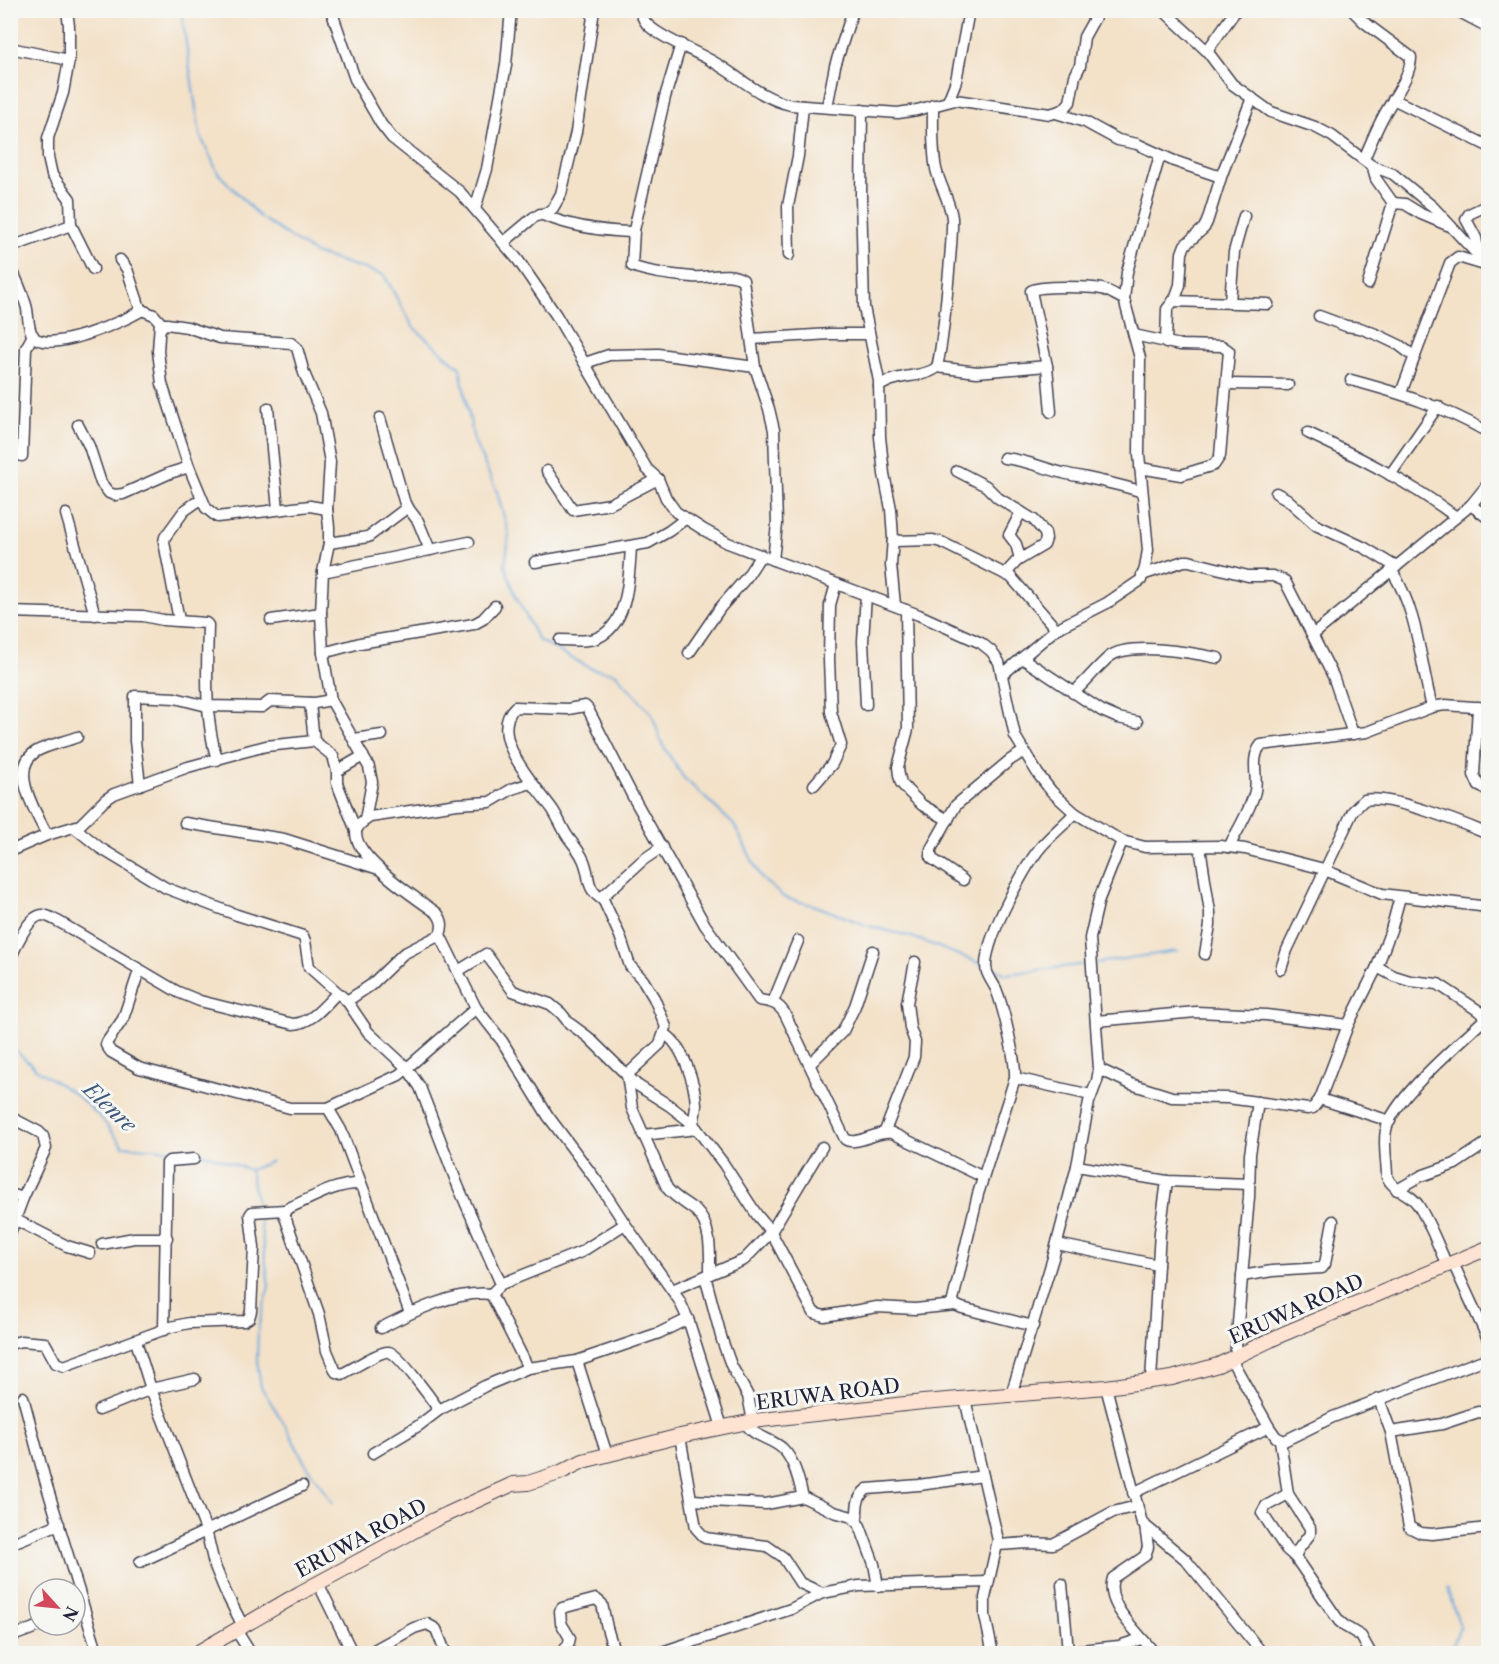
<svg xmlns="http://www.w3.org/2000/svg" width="1499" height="1664" viewBox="0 0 1499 1664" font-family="'Libre Caslon Text',serif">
  <rect width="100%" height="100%" fill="#f6f6f2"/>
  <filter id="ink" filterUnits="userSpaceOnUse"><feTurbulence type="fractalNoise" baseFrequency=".0167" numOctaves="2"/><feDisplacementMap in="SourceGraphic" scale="12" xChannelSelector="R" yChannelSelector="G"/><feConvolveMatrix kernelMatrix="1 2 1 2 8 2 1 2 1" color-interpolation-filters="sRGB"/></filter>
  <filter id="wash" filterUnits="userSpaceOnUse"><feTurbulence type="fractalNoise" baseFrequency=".008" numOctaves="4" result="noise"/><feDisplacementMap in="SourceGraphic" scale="24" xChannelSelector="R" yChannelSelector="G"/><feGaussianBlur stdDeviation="1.35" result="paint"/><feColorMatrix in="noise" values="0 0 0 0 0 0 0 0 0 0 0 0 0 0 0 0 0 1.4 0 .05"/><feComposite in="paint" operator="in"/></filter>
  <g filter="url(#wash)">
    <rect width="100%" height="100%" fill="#f3e1c8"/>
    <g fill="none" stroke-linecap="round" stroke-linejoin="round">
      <!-- stream -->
      <g stroke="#6aa8dc" stroke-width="2">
        <polyline points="181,10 200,135 218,173 260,217 314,253 384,275 413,327 460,368 474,441 497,492 509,535 505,566 515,594 538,640 592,669 615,673 652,714 662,744 683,777 734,825 762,879 785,898 816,906 866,925 912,937 982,964"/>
        <polyline points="1097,963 1177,951"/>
        <polyline points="991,967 1006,974 1088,964"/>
        <polyline points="10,1045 37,1070 78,1096 101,1118 123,1146 200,1152 250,1170 272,1161"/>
        <polyline points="250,1170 258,1209"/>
        <polyline points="259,1214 269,1286 258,1328 257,1361 261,1387 285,1425 305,1463 333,1503"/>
        <polyline points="1447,1588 1460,1626 1450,1654"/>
      </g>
    </g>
  </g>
  <g filter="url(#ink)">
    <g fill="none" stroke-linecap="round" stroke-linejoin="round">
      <!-- street casing -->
      <g stroke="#413f50" stroke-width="13">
        <g id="street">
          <polyline points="67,10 69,26 69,60 63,93 48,138 48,157 52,175 70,199 71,225 93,269"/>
          <polyline points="331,10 355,79 381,124 392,138 460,192 518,260 556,315 647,469 658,479 666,498 676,512 704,530 728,543 919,615 981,643 991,651 999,662 1015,736 1038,774 1052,792 1075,813 1122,841 1145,847 1220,846 1245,849 1320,868 1382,894 1488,907"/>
          <path d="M640 10C642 17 644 22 649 26 663 39 693 50 710 60 738 75 759 98 791 105L898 113 917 110 955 100 1050 114 1063 110 1070 102 1075 76 1080 66 1084 37 1099 10"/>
          <polyline points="1163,10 1207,51 1232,84 1271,112 1315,127 1332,136 1372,166 1393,174 1432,206 1488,266"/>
          <path d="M1352 10 1364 22 1411 57C1411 77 1392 99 1383 117 1376 130 1370 145 1364 159"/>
          <polyline points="1458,11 1488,27"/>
          <polyline points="10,48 69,60"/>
          <polyline points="1207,51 1236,10"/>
          <polyline points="1393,99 1488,146"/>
          <polyline points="948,101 956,81 969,10"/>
          <polyline points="827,107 835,66 853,10"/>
          <polyline points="862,110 861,196 864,307 879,381 880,437 884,474 891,509 893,538 891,565 895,605"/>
          <polyline points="1056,113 1085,122 1118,140 1137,144 1174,161 1218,176 1222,174 1252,98"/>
          <polyline points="1393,203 1405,204 1421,214 1447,225"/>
          <polyline points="475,209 487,169 506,65 511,10"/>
          <path d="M540 214C569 226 600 231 631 232L634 230 665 97 681 44"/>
          <path d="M634 230 632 266C649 273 673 275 692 277 708 279 728 270 743 280L755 367 769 409 774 430 777 524 773 560"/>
          <polyline points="503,243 534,217 548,212 553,208 561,194 576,132 594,10"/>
          <polyline points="10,249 14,246 71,225"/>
          <polyline points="1479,254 1476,238 1466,219 1469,214 1488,205"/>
          <polyline points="789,255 788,206 798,156 803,106"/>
          <polyline points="120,260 127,269 141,311"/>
          <path d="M10 266C16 278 22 292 26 305 29 314 27 328 33 336 48 355 125 321 142 310L154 315 160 322 158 351 162 384 189 467 206 508 217 517 310 506 327 509"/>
          <polyline points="1368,284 1393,203 1376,179 1372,166"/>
          <polyline points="1173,301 1268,304"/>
          <polyline points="1230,302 1234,252 1244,216"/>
          <polyline points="1319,316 1346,326 1360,328 1378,335 1399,345 1415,357"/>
          <polyline points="161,328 164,324 167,324 187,327 220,338 291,343 297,348 304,373 321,413 330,462 327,509 329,527 329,543 323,572 321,613 323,653 331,700 369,767 372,782 365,820"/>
          <polyline points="1134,335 1180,345 1222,346 1229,351 1220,456 1214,465 1181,475 1140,468"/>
          <polyline points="752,339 830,334 869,334"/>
          <polyline points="1166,343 1167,309 1175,299 1180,285 1182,253 1185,245 1204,228 1207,222 1222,174"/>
          <polyline points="585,363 609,355 658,354 755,367"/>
          <polyline points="937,367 977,372 1047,366"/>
          <path d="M1351 380C1403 394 1441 406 1488 432"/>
          <polyline points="1227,384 1288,385"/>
          <path d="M879 386C885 383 890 380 896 379 908 375 926 376 936 368 942 362 953 234 952 218 950 201 940 186 936 169 932 148 933 127 933 105"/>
          <polyline points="1401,393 1450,263 1458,257 1488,266"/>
          <polyline points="268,408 278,509"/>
          <path d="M1051 412 1047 366 1031 291C1039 285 1091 287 1102 289 1110 291 1116 296 1124 299"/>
          <polyline points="380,418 405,504 418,521 430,550"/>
          <polyline points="78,425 89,446 101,483 109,493 115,495 123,494 170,473 189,467"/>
          <path d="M1308 433C1359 457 1411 483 1456 517"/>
          <polyline points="22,456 26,348 33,335"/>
          <path d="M1004 458C1025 460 1043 468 1063 473 1090 479 1116 483 1142 492"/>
          <polyline points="547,471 573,510 610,504 658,479"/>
          <polyline points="957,471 986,486 998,498 1034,520 1045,533 1046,539 1044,545 1017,561 1005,574"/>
          <polyline points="1390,475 1438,406"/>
          <polyline points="1276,493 1287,499 1316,525 1365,548 1396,567"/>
          <polyline points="1471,505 1488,518"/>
          <polyline points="66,514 95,615"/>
          <polyline points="893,541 933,540 941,542 1011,577 1056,629"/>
          <polyline points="329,543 368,537 408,507"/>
          <polyline points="1020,559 1016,544 1009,535 1021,512"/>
          <polyline points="535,562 648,543 669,531 685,519"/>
          <path d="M1392 571C1418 612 1420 661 1432 707"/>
          <polyline points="323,572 469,542"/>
          <polyline points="1142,575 1184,561 1189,561 1248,576 1273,576 1285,581 1333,676 1353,734"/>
          <polyline points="866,595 863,641 866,705"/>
          <polyline points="906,610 908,729 898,767 899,775 901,783 908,791 922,805 948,820"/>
          <path d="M10 612 143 616 163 620 206 623 208 625C207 671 204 716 217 760"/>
          <polyline points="179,620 164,542 165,537 184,511 201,499"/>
          <polyline points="271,620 321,613"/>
          <polyline points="1314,634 1471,505 1488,484"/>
          <path d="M560 640C571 640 584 642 594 639 629 628 629 576 631 547"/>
          <polyline points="323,653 360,643 474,624 483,619 495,606"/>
          <polyline points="689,653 720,608 746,578 761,555"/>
          <polyline points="1022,658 1102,711 1118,718 1137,722"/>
          <polyline points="1002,675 1056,629 1107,603 1141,580 1145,568 1148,550 1139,454 1140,358 1124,299 1127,272 1160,155"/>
          <path d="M1073 693C1086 682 1096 668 1109 657 1128 641 1194 653 1218 658"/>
          <polyline points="310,703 314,741"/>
          <polyline points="1478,707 1474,775 1479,786 1488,790"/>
          <polyline points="354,739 382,735"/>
          <polyline points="337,771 363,756"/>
          <path d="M531 783 512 789 490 802 457 804 370 817C364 821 356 825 356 833 356 859 417 899 437 913 443 921 443 926 440 935L476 1008 502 1041 548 1116 599 1184 625 1224 679 1300 688 1319 722 1427"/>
          <polyline points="140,785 135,741 135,696 175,698 207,706 262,707 270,701 315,703 331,700"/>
          <polyline points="814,785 832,764 841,745 831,712 829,660 830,605 836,584"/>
          <polyline points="185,823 284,839 379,869"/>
          <polyline points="74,827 100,848 166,888 237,915 303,936 305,941 309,967 347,1001 368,1032 407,1068 420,1087 458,1186 501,1284"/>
          <path d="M47 835C37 814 7 768 37 751 48 745 64 742 77 737"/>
          <path d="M662 847 643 860 602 897 620 936 630 966 643 980 654 998 666 1027 660 1044 627 1075 632 1108 667 1188C675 1198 686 1203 696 1211 712 1226 710 1254 710 1274"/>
          <polyline points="1200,847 1210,912 1210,925 1205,954"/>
          <path d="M1229 847C1238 829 1250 811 1255 791 1258 776 1250 758 1261 745L1367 732 1432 707 1445 705 1488 708"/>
          <polyline points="10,851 47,835 80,825 105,800 114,794 188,767 243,752 266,746 314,741 333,756 337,771 337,783 356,831"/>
          <polyline points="963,880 931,858 931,849 956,805 1010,760 1023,752"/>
          <path d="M603 900C583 887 592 875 582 857 578 849 571 842 566 834 562 827 558 818 553 810 537 787 486 736 515 707L568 709 585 706 588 709 632 795 705 925 759 1000C772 1002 778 1003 785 1014L845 1139C857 1147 876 1130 892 1133L983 1177"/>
          <path d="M10 960C15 948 28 915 43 915 49 916 55 920 61 923L178 992 200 1001 293 1024C312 1023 324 1006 337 993"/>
          <polyline points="1377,967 1394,976 1410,981 1438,984 1488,1017"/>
          <path d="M1281 969 1287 950 1353 811 1364 800C1390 794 1462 823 1488 834"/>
          <polyline points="139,971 123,1019 107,1042 106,1045 111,1052 139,1068 290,1108 328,1108 399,1075 476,1008"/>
          <polyline points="458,971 486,954 513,991 550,1004 561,1013 569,1023 588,1037 637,1085 670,1106 693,1124 723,1163 757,1215 771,1232 744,1260 672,1290"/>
          <polyline points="347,1001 371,985 403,954 440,935"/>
          <polyline points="773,1002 798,941"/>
          <polyline points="1096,1021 1196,1012 1266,1015 1348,1025"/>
          <path d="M665 1034C683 1045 695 1084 696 1104 696 1111 694 1118 693 1124"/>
          <polyline points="810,1064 843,1031 855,1006 873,951"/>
          <polyline points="1099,1069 1131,1084 1172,1097 1228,1098 1308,1109 1313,1108 1320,1099"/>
          <polyline points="1015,1078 1091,1095"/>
          <polyline points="328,1108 341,1130 410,1313"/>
          <polyline points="10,1117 39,1132 43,1136 46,1148 23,1198 10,1233"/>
          <polyline points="1390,1121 1320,1099 1348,1025 1377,967 1391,930 1400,897"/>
          <polyline points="885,1131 914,1057 915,1042 910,1028 907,1003 915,962"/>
          <polyline points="643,1135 697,1129"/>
          <polyline points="822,1147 771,1232 814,1313 824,1316 877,1307 915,1309 955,1305"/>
          <polyline points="1077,1166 1167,1181 1249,1184"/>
          <path d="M360 1184C336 1183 312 1198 291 1207L285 1210 284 1214 319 1314 327 1351 336 1372 342 1374C351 1370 381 1350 389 1352 399 1354 432 1400 439 1410"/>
          <polyline points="1397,1190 1421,1176 1455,1164 1488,1142"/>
          <polyline points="10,1194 23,1198"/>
          <polyline points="14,1219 67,1246 90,1253"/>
          <polyline points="102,1244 134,1238 167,1238"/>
          <polyline points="1057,1244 1158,1265"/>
          <polyline points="1453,1263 1488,1339"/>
          <path d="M1447 1265C1438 1246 1430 1223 1418 1205 1410 1192 1394 1192 1387 1177 1387 1162 1383 1145 1386 1130 1393 1098 1462 1041 1488 1016"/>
          <polyline points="705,1276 722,1340 731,1365 748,1396 753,1421"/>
          <polyline points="1242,1276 1272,1271 1322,1268 1325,1264 1333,1221"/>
          <polyline points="491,1294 501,1284 581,1252 625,1224"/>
          <polyline points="491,1294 528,1368"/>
          <path d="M1033 1326 962 1308 955 1305 953 1300 978 1194 1015 1078C1016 1060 1003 1006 996 989 993 983 989 978 987 972 979 949 1024 867 1040 848 1050 836 1064 825 1075 813"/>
          <path d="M381 1328C412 1312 456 1290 491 1294"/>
          <polyline points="164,1330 167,1163 169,1161 194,1159"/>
          <polyline points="136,1341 151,1389 206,1530 214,1564 226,1593 243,1626"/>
          <polyline points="10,1344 21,1341 45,1343 56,1363 64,1366 171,1327 189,1323 244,1321 249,1318 251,1311 254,1247 250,1215 252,1212 285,1210"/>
          <polyline points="1235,1358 1249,1197 1250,1154 1258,1102"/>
          <polyline points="1231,1359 1269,1427 1276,1437 1284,1441 1333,1417 1488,1358"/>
          <polyline points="577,1361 607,1455"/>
          <polyline points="1151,1380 1160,1232 1167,1181"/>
          <polyline points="1106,1387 1142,1523 1185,1559 1263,1654"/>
          <polyline points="1011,1395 1053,1258 1077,1166 1089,1102 1097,1081 1099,1069 1090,938 1099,899 1122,841"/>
          <polyline points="23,1397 45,1480 98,1654"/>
          <polyline points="965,1399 998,1540 985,1598 985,1616 993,1654"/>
          <polyline points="1379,1399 1391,1432 1409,1527 1421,1533 1432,1534 1488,1528"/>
          <polyline points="99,1410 151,1389 195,1379"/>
          <path d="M746 1423C752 1437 772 1438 783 1449 795 1461 799 1482 803 1497"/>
          <polyline points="1391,1432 1442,1424 1478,1412 1488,1413"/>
          <polyline points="680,1436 696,1528 705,1538 767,1546 783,1557 800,1583 822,1593"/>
          <polyline points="1280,1440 1288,1494 1310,1528 1310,1534 1298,1550 1295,1557 1339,1621 1346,1627 1361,1636 1371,1654"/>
          <polyline points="373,1453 418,1426 439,1410 485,1386 528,1368 577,1361 659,1333 688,1319"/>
          <polyline points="1133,1493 1269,1427"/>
          <polyline points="1288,1494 1266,1506 1262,1513 1286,1549 1295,1557"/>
          <polyline points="692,1500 766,1504 803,1497 834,1512 852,1517 860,1526 874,1564 878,1586"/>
          <path d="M857 1520C857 1507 856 1498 867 1489L919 1485 983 1476"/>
          <path d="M1145 1526 1148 1547 1145 1556 1113 1578C1104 1606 1141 1634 1155 1654"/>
          <polyline points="10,1544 59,1524"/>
          <polyline points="998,1545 1027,1543 1053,1544 1113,1512 1137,1506"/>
          <polyline points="140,1562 302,1486"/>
          <polyline points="318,1583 353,1654"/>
          <polyline points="1062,1584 1068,1651"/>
          <polyline points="236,1630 251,1654"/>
          <polyline points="10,1637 42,1625"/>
          <polyline points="367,1654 414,1628 427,1624 436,1629 446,1654"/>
          <polyline points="559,1654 568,1646 570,1638 561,1623 560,1611 562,1608 596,1599 602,1604 607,1628 615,1654"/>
          <polyline points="656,1654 791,1609 822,1593 859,1586 988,1582"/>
          <polyline points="1043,1654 1119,1646 1141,1639"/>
        </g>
      </g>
      <!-- secondary casing -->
      <g stroke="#413f50" stroke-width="16">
        <polyline id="secondary" points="195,1654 300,1593 434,1520 513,1484 528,1483 559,1473 583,1461 680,1436 753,1421 923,1402 1106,1387 1172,1378 1218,1365 1283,1334 1488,1248"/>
      </g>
      <!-- street -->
      <use href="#street" stroke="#fff" stroke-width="10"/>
      <!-- secondary -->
      <use href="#secondary" stroke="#fee3d2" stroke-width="14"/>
    </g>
  </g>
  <g text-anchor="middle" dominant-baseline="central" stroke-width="6" stroke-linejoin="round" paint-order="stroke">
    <!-- street labels -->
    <g font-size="20" fill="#22223b" stroke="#f6f6f2">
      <text transform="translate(1296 1309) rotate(-24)">ERUWA ROAD</text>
      <text transform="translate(828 1394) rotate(-7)">ERUWA ROAD</text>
      <text transform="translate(361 1538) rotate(-28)">ERUWA ROAD</text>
    </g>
    <!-- water labels -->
    <g font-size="21" font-style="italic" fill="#3f587b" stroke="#f6f6f2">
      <text transform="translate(110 1107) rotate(43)">Elenre</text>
    </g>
  </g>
  <!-- margin -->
  <rect width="1499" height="1664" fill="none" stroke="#f6f6f2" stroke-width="36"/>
  <!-- north arrow -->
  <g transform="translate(57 1607) rotate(117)"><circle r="28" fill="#f6f6f2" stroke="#a1a1a9" stroke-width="1.5"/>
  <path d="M0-4.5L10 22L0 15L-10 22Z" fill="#d1495b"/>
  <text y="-9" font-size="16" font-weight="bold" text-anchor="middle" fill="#22223b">N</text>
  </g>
</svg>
